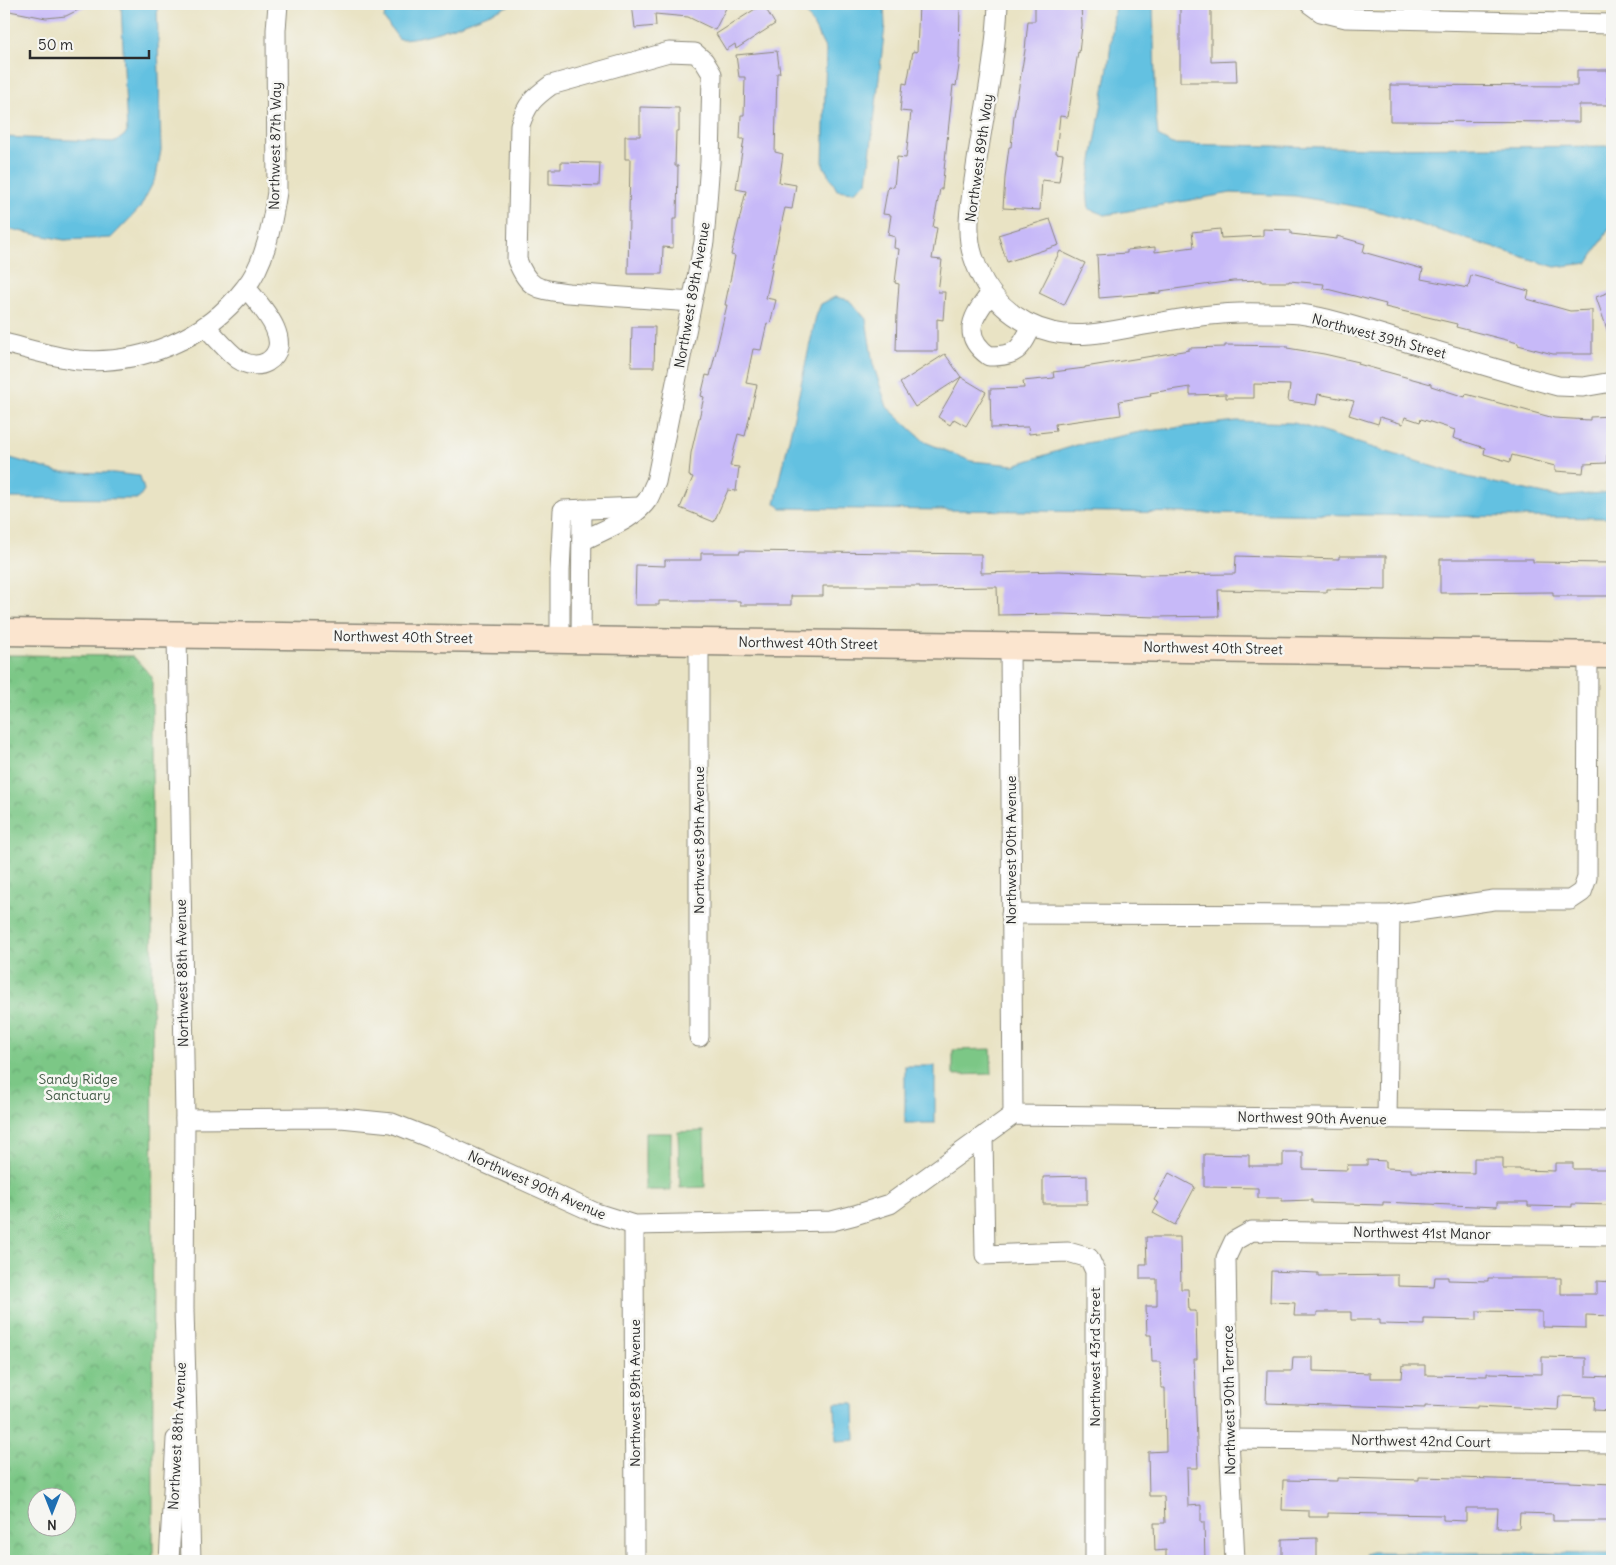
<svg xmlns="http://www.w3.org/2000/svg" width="1616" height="1565" viewBox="0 0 1616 1565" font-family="Delius,sans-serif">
  <defs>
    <pattern id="park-crowns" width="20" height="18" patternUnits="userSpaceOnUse" patternTransform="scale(1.25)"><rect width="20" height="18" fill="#7bc786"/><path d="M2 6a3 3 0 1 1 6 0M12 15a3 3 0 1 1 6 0" fill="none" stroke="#65a26e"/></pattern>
  </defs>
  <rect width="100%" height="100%" fill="#f6f6f2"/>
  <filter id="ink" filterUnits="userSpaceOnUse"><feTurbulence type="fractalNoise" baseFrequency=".02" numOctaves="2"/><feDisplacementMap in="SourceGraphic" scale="10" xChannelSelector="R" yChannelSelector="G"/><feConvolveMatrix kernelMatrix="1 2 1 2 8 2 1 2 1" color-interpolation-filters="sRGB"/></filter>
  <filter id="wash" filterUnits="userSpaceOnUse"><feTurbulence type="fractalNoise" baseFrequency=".0096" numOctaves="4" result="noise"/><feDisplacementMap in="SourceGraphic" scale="20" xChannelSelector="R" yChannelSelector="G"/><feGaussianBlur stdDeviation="1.12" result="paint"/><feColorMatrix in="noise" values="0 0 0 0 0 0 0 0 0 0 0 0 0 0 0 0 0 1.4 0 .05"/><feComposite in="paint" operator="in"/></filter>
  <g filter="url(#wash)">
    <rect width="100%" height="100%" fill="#e9e3c4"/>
    <!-- park -->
    <path fill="url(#park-crowns)" stroke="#537958" fill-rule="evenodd" d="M4 655 133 656 152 677 153 1561H4ZM38 1498H68V1528H38Z"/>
    <!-- garden -->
    <g fill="#7bc786" stroke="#537958">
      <polygon points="991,1049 992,1074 953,1075 953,1050"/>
      <polygon points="704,1131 705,1187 680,1188 678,1132"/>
      <rect x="645" y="1133" width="26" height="57"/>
    </g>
    <!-- water -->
    <g fill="#63c1e1" stroke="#477686">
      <polygon points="121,4 157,4 161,150 156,177 140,208 111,238 64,240 4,228 4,137 116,142 127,133"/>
      <path d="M386 4H513C482 16 431 39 399 39L384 19Z"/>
      <polygon points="800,4 884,4 885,26 867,182 854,192 837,190 823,165 826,50 810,19"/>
      <polygon points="1115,4 1153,4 1156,116 1158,136 1172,144 1375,148 1612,146 1612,224 1588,263 1555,267 1371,209 1295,196 1231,193 1105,215 1089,209 1087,190 1109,61"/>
      <polygon points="835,297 849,300 866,319 873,364 887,407 925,442 971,461 1014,465 1077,445 1140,432 1237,421 1294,423 1467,477 1558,497 1612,492 1612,518 781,508 775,503 816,316 821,304"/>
      <polygon points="4,456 58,472 114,473 140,476 144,490 138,499 4,498"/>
      <rect x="905" y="1066" width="30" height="57"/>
      <polygon points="835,1403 854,1403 855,1440 836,1441"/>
      <polygon points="1372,1552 1612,1554 1612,1561 1362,1561 1365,1554"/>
    </g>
    <g id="blocks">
      <!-- building -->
      <g fill="#c7b9f8">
        <polygon points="4,4 90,4 66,16 46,18 4,10"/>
        <polygon points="632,4 728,4 715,30 688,17 655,14 656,26 635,28"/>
        <polygon points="763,4 775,24 736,49 735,44 726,50 716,34"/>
        <polygon points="919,4 960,4 959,59 960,59 956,86 953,85 942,189 940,189 933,227 937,228 932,259 942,260 938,292 945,292 943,320 937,319 937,351 896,351 897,312 899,284 895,283 899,249 894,248 895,237 888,235 891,215 883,214 888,186 894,187 897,157 906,158 911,112 900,111 903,83 907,84 913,51 917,52"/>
        <polygon points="1035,4 1081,4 1082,25 1079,53 1078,52 1068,117 1060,116 1056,153 1063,154 1059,182 1042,180 1040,210 1003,208 1005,178 1009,147 1011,147 1014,116 1025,50 1028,21 1035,21"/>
        <polygon points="1180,4 1211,4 1211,62 1236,61 1237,82 1180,82"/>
        <polygon points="777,51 780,73 777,73 775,152 783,154 779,182 796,185 792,209 785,208 771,270 772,270 766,298 776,300 770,324 767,323 761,350 753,349 746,383 757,385 745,436 738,434 730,466 739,467 736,491 728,490 714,522 680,508 693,477 689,476 691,453 704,397 701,396 706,375 710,376 727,305 725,305 735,256 731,255 746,191 736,189 744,139 740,139 741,115 744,115 745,77 739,77 736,55"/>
        <polygon points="1577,70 1608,70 1608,105 1579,105 1579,122 1390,121 1390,85 1577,86"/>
        <polygon points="640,107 679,108 679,131 676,131 675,166 678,166 677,219 673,219 673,248 663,247 662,274 628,274 630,159 625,159 625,136 640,136"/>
        <polygon points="561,162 600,163 599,186 549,184 549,169 561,169"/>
        <polygon points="1050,219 1059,245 1007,262 998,235"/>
        <polygon points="1220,229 1221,238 1263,236 1263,229 1291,230 1291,234 1337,239 1337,236 1365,244 1363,252 1423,269 1421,279 1468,288 1471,275 1529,291 1527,299 1570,311 1592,310 1592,354 1553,354 1518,345 1518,343 1456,327 1457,324 1385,307 1386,304 1323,288 1324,284 1289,281 1289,282 1262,282 1262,280 1233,281 1160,291 1160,293 1099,298 1097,255 1127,253 1127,250 1155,247 1155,252 1194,247 1192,232"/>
        <polygon points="1060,251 1085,263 1064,305 1039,293"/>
        <polygon points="1612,291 1612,337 1610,338 1596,297"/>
        <polygon points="632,327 655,327 654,367 631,367"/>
        <polygon points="1225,345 1287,346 1287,348 1324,354 1359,362 1358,364 1431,384 1431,386 1465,397 1466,394 1554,418 1590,420 1590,417 1612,416 1612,455 1607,455 1607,463 1584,464 1583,473 1555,471 1555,466 1512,455 1510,462 1484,454 1485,448 1453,438 1455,430 1421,419 1420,422 1405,417 1403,424 1380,417 1378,424 1349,415 1354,401 1318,394 1316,405 1288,401 1290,385 1254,384 1254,398 1226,398 1226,394 1190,395 1190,387 1150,393 1151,396 1119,401 1121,415 1055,424 1056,431 1029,434 1028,427 991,428 990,389 1024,388 1023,381 1054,378 1053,372 1085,368 1085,367 1189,350 1189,348 1225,347"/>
        <polygon points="945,354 961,377 915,407 900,383"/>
        <polygon points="961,377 986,392 966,426 954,419 950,425 938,417"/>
        <polygon points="740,551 981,554 981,573 1059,571 1139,574 1139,575 1235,574 1236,556 1339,559 1339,556 1386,556 1386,590 1327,589 1327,592 1218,590 1219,616 1157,617 1060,614 998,615 997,587 920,588 920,586 823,586 823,596 791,596 791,605 740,605 740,601 659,601 659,605 635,605 636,565 665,566 665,560 701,560 701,553 740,553"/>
        <polygon points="1440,559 1533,559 1533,562 1612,563 1612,596 1553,596 1553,592 1440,593"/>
        <polygon points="1283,1152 1303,1152 1303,1169 1347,1170 1347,1165 1367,1165 1367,1160 1386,1161 1386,1168 1411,1169 1411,1172 1474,1173 1474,1158 1503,1158 1503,1169 1520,1169 1520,1170 1555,1171 1555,1163 1573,1163 1573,1169 1612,1169 1612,1205 1572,1204 1572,1207 1528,1206 1528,1202 1497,1202 1497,1207 1383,1202 1383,1205 1312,1203 1312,1200 1282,1201 1282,1198 1258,1198 1258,1188 1204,1187 1204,1154 1249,1155 1249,1166 1283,1166"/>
        <polygon points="1169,1173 1195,1187 1175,1225 1153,1213 1159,1203 1154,1200"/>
        <polygon points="1087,1176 1087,1204 1043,1204 1043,1177"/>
        <polygon points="1146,1237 1180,1237 1181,1289 1188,1289 1189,1311 1196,1311 1197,1359 1194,1359 1198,1468 1187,1468 1188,1506 1201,1505 1201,1522 1204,1522 1205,1561 1166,1561 1166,1550 1155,1551 1154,1523 1165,1523 1164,1496 1149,1496 1148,1452 1166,1451 1165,1388 1161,1388 1160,1362 1152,1362 1151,1335 1147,1335 1146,1306 1157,1306 1157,1279 1140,1279 1140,1264 1147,1264"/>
        <polygon points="1271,1271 1318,1273 1318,1276 1398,1275 1398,1286 1434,1287 1435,1277 1448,1277 1448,1280 1488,1281 1488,1278 1561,1278 1561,1294 1597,1294 1597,1281 1612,1282 1612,1316 1586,1315 1586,1328 1542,1327 1542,1312 1477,1311 1477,1320 1424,1319 1424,1325 1380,1324 1380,1320 1351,1320 1351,1312 1317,1312 1317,1316 1294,1316 1295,1303 1270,1302"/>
        <polygon points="1293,1357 1313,1357 1313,1371 1370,1373 1370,1378 1402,1378 1403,1365 1425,1365 1425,1375 1487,1376 1487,1373 1542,1374 1542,1357 1586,1358 1586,1376 1612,1377 1612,1411 1594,1410 1595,1397 1559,1396 1558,1410 1477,1406 1477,1408 1425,1406 1425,1408 1266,1403 1267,1371 1292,1371"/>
        <polygon points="1419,1477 1570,1481 1570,1482 1612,1484 1612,1521 1553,1521 1553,1514 1520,1513 1519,1528 1497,1528 1498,1508 1466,1508 1466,1521 1443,1520 1443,1515 1328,1513 1328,1517 1309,1517 1309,1511 1282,1510 1283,1480 1337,1481 1337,1478 1419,1480"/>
        <polygon points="1317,1538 1317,1561 1282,1561 1282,1539"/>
      </g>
    </g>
  </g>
  <g filter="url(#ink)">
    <use href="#blocks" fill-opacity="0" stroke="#8a8778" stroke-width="1"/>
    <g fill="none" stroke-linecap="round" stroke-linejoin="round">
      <!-- street casing -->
      <g stroke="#8a8778" stroke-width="21">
        <g id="street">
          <path d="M998 4C996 58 984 113 976 167 972 196 964 228 973 256 985 295 1012 322 1052 332 1083 339 1115 330 1145 325 1184 318 1224 311 1264 313 1276 313 1288 313 1300 314 1335 319 1369 331 1403 341 1455 356 1506 373 1558 386L1583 387 1612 382"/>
          <polyline points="1310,4 1321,12 1346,18 1612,24"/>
          <path d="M991 293C973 316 960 335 989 356 1017 356 1020 350 1032 326"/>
          <path d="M205 326C215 336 227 351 238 359 247 365 258 367 267 362 297 343 260 305 246 288"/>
          <path d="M4 343C28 349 53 357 78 360 141 365 206 339 245 288 266 262 272 224 277 192L276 30 278 4"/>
          <path d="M582 541C604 529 633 521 648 499 651 494 653 487 656 482L704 242 710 162 712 74 704 61 695 53 669 52 551 85C533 98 527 104 520 125L517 260C529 290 538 289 568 293L692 302"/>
          <polyline points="177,635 185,1119 184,1310 191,1561"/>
          <polyline points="560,640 560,571 563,510 640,507"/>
          <polyline points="581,641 582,509"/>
          <polyline points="699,642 699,1037"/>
          <polyline points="1010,645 1013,1115"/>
          <polyline points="1011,914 1390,915 1494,900 1570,900 1582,892 1587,878 1588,654"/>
          <polyline points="185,1119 341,1118 392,1123 430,1138 596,1213 634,1225 832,1221 855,1215 890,1204 1013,1115 1612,1121"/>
          <polyline points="1387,1119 1390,915"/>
          <polyline points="983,1136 985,1255 1068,1252 1089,1258 1095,1271 1095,1561"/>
          <polyline points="634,1225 635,1561"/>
          <polyline points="1229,1439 1612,1443"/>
          <polyline points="169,1561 176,1439"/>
          <polyline points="1235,1561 1229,1439 1226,1258 1234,1241 1252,1231 1612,1236"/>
        </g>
      </g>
      <!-- secondary casing -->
      <g stroke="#8a8778" stroke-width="29">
        <polyline id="secondary" points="4,632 1612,655"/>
      </g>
      <!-- street -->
      <use href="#street" stroke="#fff" stroke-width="19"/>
      <!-- secondary -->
      <use href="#secondary" stroke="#fbe5cf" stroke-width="26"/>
    </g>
  </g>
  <g text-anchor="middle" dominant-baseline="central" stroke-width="5" stroke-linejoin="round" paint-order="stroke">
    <!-- street labels -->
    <g font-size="14" fill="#2b2b2b" stroke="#f6f6f2">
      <text transform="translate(275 146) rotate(-89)">Northwest 87th Way</text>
      <text transform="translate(979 158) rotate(-82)">Northwest 89th Way</text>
      <text transform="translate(692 295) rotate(-80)">Northwest 89th Avenue</text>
      <text transform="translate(1379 336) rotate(15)">Northwest 39th Street</text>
      <text transform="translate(403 637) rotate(1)">Northwest 40th Street</text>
      <text transform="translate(808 643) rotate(1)">Northwest 40th Street</text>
      <text transform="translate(1213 648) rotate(1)">Northwest 40th Street</text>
      <text transform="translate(699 840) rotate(-90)">Northwest 89th Avenue</text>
      <text transform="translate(1011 850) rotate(-90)">Northwest 90th Avenue</text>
      <text transform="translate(182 973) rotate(-91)">Northwest 88th Avenue</text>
      <text transform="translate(1312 1118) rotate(1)">Northwest 90th Avenue</text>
      <text transform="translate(537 1185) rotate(24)">Northwest 90th Avenue</text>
      <text transform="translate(1422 1233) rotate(1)">Northwest 41st Manor</text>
      <text transform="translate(1095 1357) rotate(-90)">Northwest 43rd Street</text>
      <text transform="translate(635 1393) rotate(-90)">Northwest 89th Avenue</text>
      <text transform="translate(1229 1400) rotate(-91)">Northwest 90th Terrace</text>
      <text transform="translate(177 1436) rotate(-87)">Northwest 88th Avenue</text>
      <text transform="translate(1421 1441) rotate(1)">Northwest 42nd Court</text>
    </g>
    <!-- park labels -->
    <g font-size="14" fill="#435a46" stroke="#f6f6f2">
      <text x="78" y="1079">Sandy Ridge<tspan x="78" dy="16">Sanctuary</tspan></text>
    </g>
  </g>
  <!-- margin -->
  <rect width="1616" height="1565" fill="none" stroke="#f6f6f2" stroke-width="20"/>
  <!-- north arrow -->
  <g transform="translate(52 1512) rotate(180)"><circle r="24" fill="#f6f6f2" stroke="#a5a5a2"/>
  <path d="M0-4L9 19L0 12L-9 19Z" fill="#1f6fb2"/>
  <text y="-8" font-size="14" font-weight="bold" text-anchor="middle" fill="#2b2b2b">N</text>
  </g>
  <!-- scale -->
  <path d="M30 50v8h119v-8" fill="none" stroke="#2b2b2b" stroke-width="2.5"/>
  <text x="38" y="50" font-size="15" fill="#2b2b2b" stroke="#f6f6f2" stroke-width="4" paint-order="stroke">50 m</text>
</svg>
